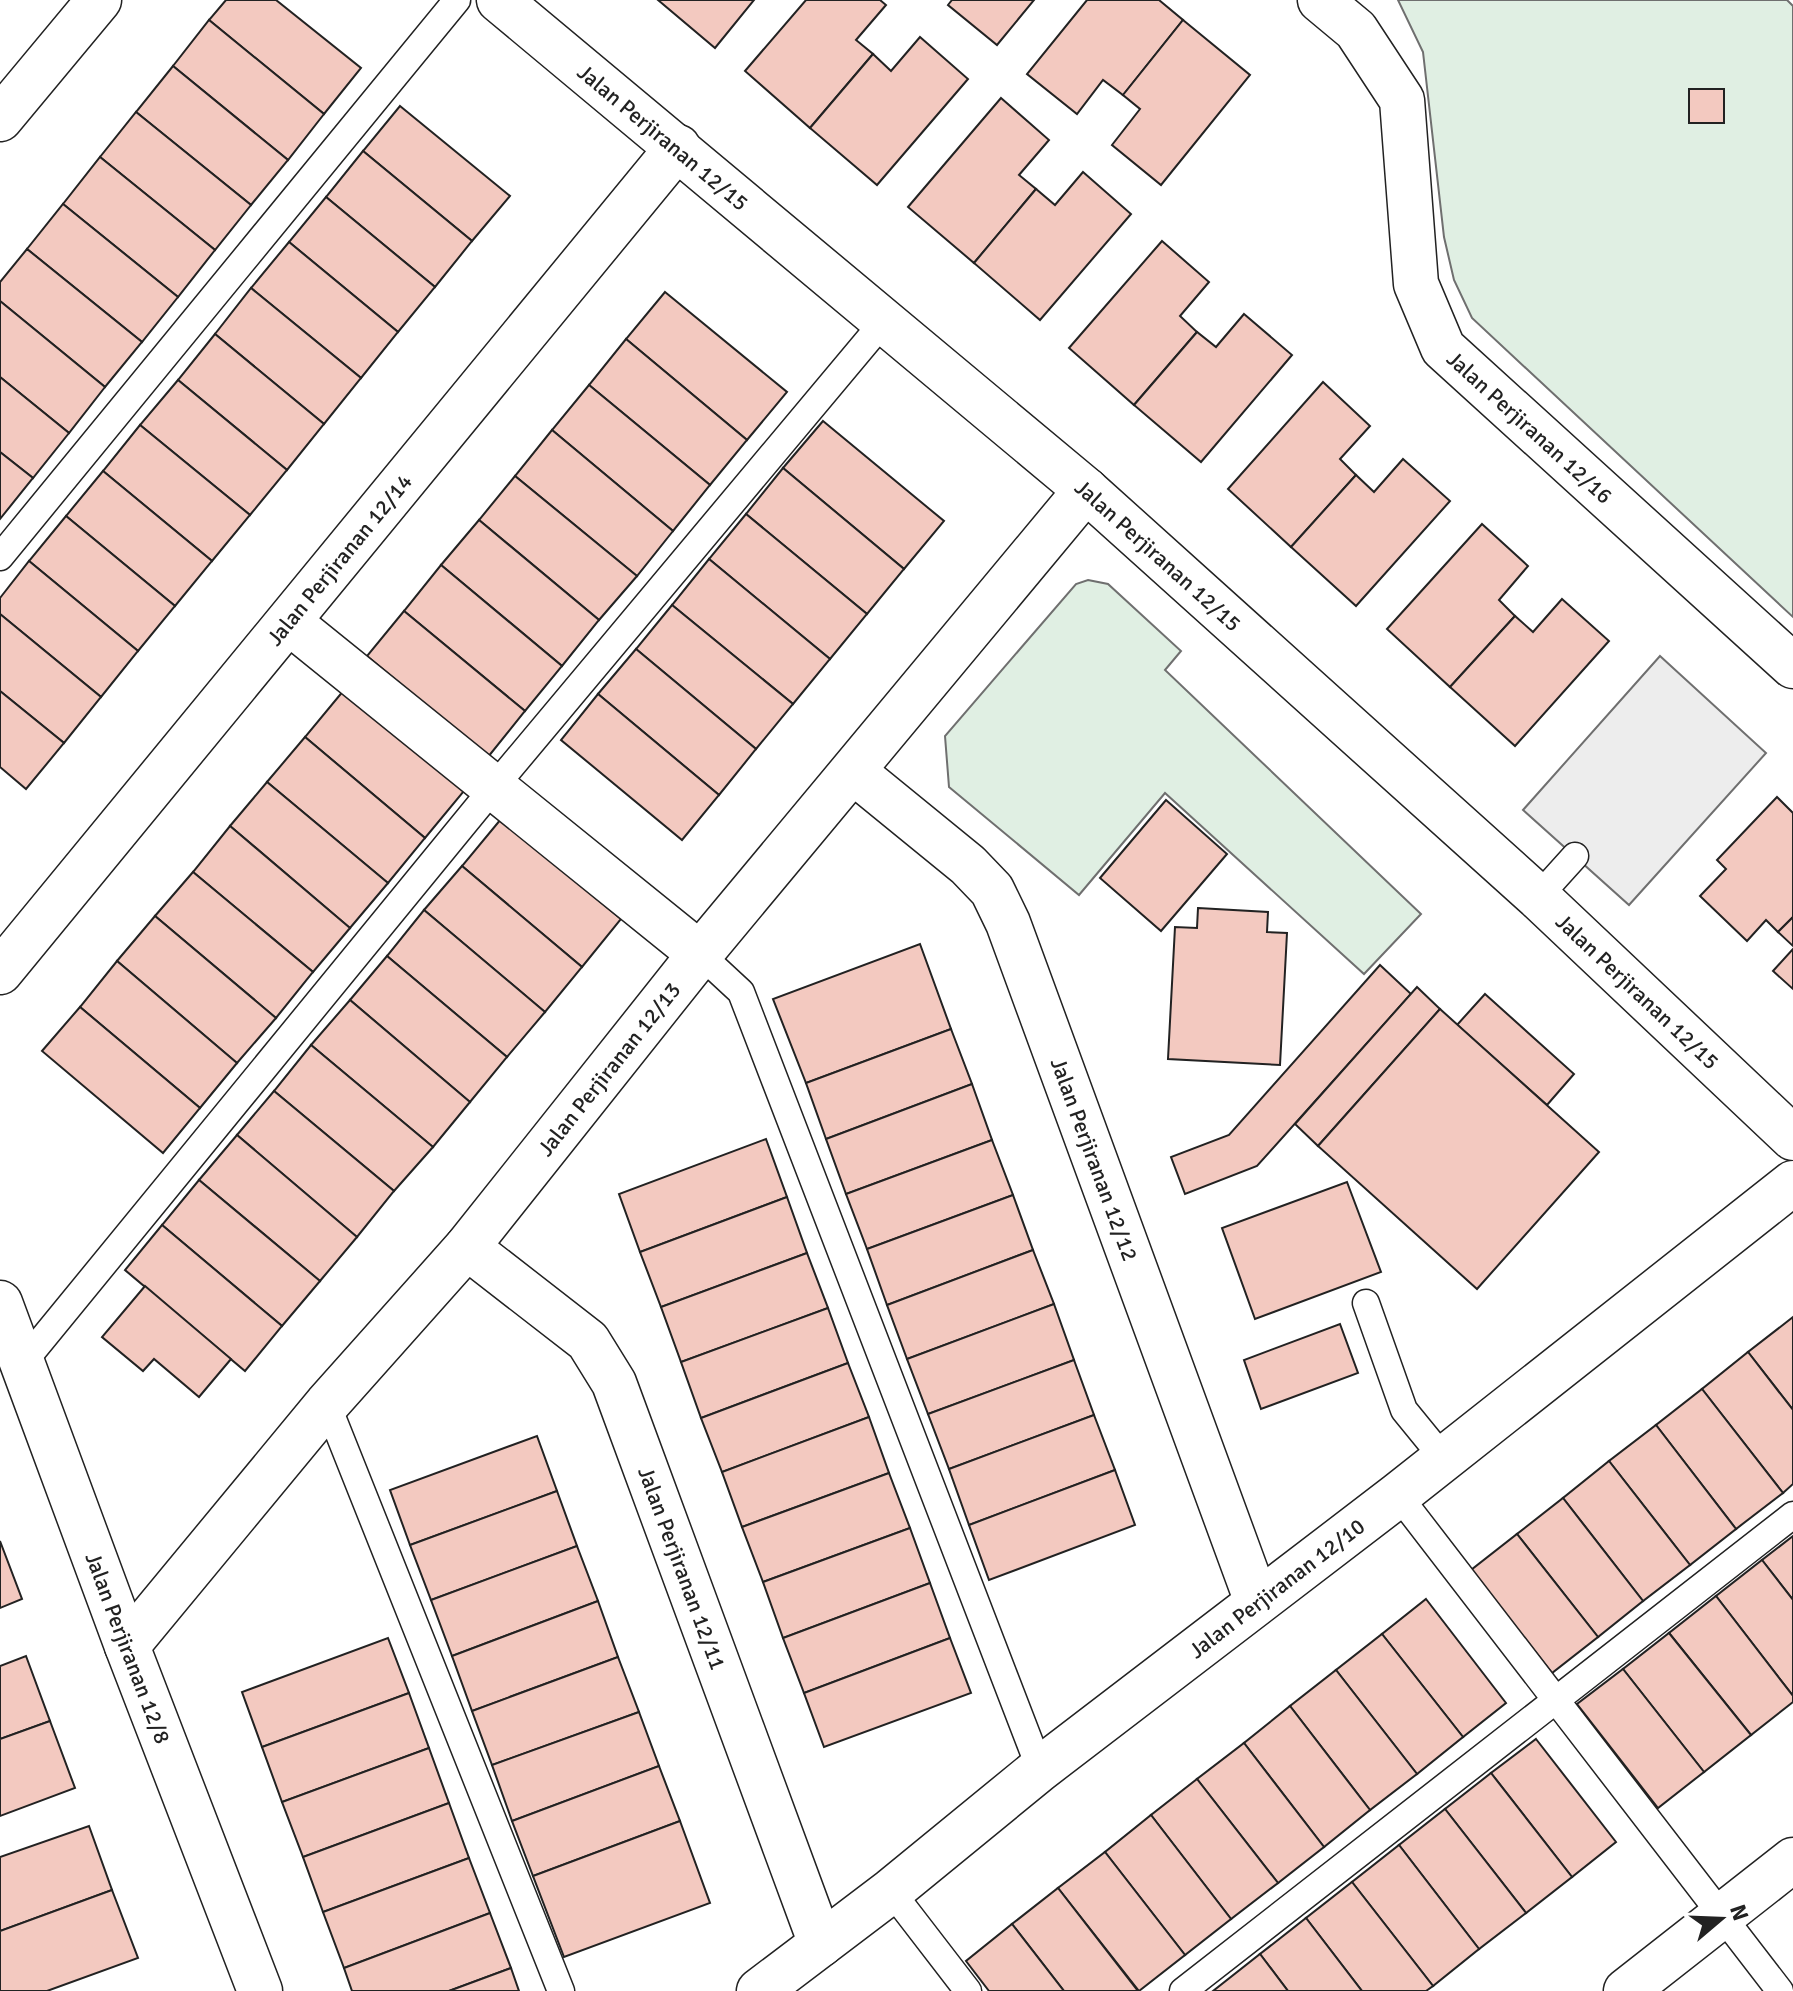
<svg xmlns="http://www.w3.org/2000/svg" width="1793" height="1991" viewBox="0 0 1793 1991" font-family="Signika,sans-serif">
  <rect width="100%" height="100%" fill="#fff"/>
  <!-- green -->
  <g fill="#e0efe3" stroke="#6f6f6f" stroke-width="2">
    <polygon points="1398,0 1787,0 1793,6 1793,617 1472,318 1454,280 1444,237 1423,52"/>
    <polygon points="1088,580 1108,584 1181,651 1165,670 1421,914 1364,974 1165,793 1079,895 949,787 945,736 1076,584"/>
  </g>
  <!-- parking -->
  <polygon fill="#ededed" stroke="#6f6f6f" stroke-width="2" points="1660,656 1766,753 1629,905 1523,810"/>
  <!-- building -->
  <g fill="#f3c9c0" stroke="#222" stroke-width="2">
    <polygon points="226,0 276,0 361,68 324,114 209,20"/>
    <polygon points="658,0 754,0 715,48"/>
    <polygon points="806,0 880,0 886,5 856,40 873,54 810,128 745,71"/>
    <polygon points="952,0 1034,0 997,45 948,5"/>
    <polygon points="1087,0 1159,0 1183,20 1123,95 1103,80 1077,114 1027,74"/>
    <polygon points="209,20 324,114 288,160 173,66"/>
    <polygon points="1183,20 1250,75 1161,185 1112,145 1140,109 1123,95"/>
    <polygon points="920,37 968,79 877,185 810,128 873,54 891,71"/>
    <polygon points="173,66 288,160 251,205 136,112"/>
    <rect x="1689" y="89" width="35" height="34"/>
    <polygon points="1001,98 1049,140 1019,175 1036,189 974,263 908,207"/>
    <polygon points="400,106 510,196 472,241 363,151"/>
    <polygon points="136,112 251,205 215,250 100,157"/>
    <polygon points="363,151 472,241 435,287 326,197"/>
    <polygon points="100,157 215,250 178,297 63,204"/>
    <polygon points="1083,172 1131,214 1040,320 974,263 1036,189 1055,205"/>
    <polygon points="326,197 435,287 398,332 289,242"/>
    <polygon points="63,204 178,297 142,342 27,249"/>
    <polygon points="1162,241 1209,282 1180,316 1197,332 1134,405 1069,348"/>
    <polygon points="289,242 398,332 361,378 251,288"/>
    <polygon points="27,249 142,342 105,387 0,301 0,282"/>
    <polygon points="251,288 361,378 324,424 215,334"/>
    <polygon points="665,292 787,392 747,440 626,339"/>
    <polygon points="0,301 105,387 69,433 0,377"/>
    <polygon points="1244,314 1292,355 1201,462 1134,405 1197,332 1216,347"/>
    <polygon points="215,334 324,424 287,470 178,380"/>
    <polygon points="626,339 747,440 710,485 589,385"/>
    <polygon points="0,377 69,433 33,478 0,452"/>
    <polygon points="178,380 287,470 250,515 140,425"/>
    <polygon points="1323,382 1370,426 1340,459 1356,475 1291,547 1228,489"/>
    <polygon points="589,385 710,485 673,531 552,430"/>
    <polygon points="823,421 944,521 904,569 783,468"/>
    <polygon points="140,425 250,515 212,561 103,471"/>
    <polygon points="552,430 673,531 637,576 515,476"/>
    <polygon points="0,452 33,478 0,519"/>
    <polygon points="1403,459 1450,501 1356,606 1291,547 1356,475 1374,492"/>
    <polygon points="783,468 904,569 867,614 746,514"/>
    <polygon points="103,471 212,561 175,606 66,516"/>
    <polygon points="515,476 637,576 599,620 479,520"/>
    <polygon points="746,514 867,614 830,659 709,559"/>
    <polygon points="66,516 175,606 138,651 29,561"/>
    <polygon points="479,520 599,620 562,666 441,565"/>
    <polygon points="1482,524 1528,566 1499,600 1515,616 1450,687 1387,629"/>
    <polygon points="709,559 830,659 793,704 672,605"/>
    <polygon points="29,561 138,651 101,697 0,614 0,598"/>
    <polygon points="441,565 562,666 525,711 404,611"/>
    <polygon points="1562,599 1609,641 1515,746 1450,687 1515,616 1533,632"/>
    <polygon points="672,605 793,704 756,749 636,649"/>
    <polygon points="404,611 525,711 488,757 367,656"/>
    <polygon points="0,614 101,697 64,743 0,691"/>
    <polygon points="636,649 756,749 719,795 598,694"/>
    <polygon points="344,690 464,791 425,838 305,737"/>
    <polygon points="0,691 64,743 26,789 0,767"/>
    <polygon points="598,694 719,795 682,840 561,740"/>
    <polygon points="305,737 425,838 388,883 267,782"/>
    <polygon points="267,782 388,883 350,928 230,826"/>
    <polygon points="1777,797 1793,813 1793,917 1778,932 1766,920 1747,941 1700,896 1726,869 1717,860"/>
    <polygon points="1166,800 1227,854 1161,931 1100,878"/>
    <polygon points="501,819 621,919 582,967 462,866"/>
    <polygon points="230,826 350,928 313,972 193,872"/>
    <polygon points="462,866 582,967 545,1012 424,910"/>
    <polygon points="193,872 313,972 276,1018 155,916"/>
    <polygon points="1198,908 1268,912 1267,932 1287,933 1280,1065 1168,1059 1175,927 1197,928"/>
    <polygon points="424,910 545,1012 507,1057 387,956"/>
    <polygon points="155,916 276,1018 237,1063 117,961"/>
    <polygon points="1793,917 1793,946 1778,932"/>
    <polygon points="920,944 951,1029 806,1083 773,999"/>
    <polygon points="1793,949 1793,989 1773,971"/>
    <polygon points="387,956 507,1057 470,1102 350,1000"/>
    <polygon points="117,961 237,1063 200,1108 80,1007"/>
    <polygon points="1380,965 1411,994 1257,1166 1185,1194 1171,1157 1229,1135"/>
    <polygon points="1417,987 1440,1009 1318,1146 1295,1124"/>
    <polygon points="1485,994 1574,1074 1547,1105 1457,1025"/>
    <polygon points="350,1000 470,1102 433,1147 311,1045"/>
    <polygon points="80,1007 200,1108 163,1153 42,1051"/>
    <polygon points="1440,1009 1599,1152 1477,1289 1318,1146"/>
    <polygon points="951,1029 972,1084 826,1139 806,1083"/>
    <polygon points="311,1045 433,1147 394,1191 274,1091"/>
    <polygon points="972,1084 992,1140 846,1194 826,1139"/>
    <polygon points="274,1091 394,1191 357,1237 237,1135"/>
    <polygon points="237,1135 357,1237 320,1281 199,1180"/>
    <polygon points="766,1139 787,1197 640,1252 619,1194"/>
    <polygon points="992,1140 1013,1195 867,1249 846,1194"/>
    <polygon points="199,1180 320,1281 282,1326 162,1225"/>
    <polygon points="1347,1182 1381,1272 1255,1319 1222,1228"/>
    <polygon points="1013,1195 1033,1250 887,1305 867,1249"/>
    <polygon points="787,1197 807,1253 661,1307 640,1252"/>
    <polygon points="162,1225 282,1326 245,1371 125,1270"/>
    <polygon points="1033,1250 1054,1304 907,1359 887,1305"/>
    <polygon points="807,1253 828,1308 681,1362 661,1307"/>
    <polygon points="145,1286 231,1359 199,1397 154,1359 143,1371 102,1337"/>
    <polygon points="1054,1304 1074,1360 928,1414 907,1359"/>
    <polygon points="828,1308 848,1363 701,1418 681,1362"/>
    <polygon points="1793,1317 1793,1410 1748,1352"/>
    <polygon points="1340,1324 1358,1373 1261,1409 1244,1360"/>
    <polygon points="1748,1352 1793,1410 1793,1484 1783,1493 1702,1389"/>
    <polygon points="1074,1360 1094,1415 949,1469 928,1414"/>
    <polygon points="848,1363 869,1417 722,1472 701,1418"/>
    <polygon points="1702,1389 1783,1493 1736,1529 1656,1425"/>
    <polygon points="1094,1415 1115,1470 969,1525 949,1469"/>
    <polygon points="869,1417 889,1473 742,1527 722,1472"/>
    <polygon points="1656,1425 1736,1529 1690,1565 1609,1461"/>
    <polygon points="537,1436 557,1491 410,1545 390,1490"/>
    <polygon points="1609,1461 1690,1565 1643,1601 1563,1498"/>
    <polygon points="1115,1470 1135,1525 989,1580 969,1525"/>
    <polygon points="889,1473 910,1528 763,1582 742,1527"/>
    <polygon points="557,1491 577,1546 431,1600 410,1545"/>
    <polygon points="1563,1498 1643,1601 1598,1637 1517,1534"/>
    <polygon points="910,1528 930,1583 783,1638 763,1582"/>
    <polygon points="1517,1534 1598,1637 1552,1673 1471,1570"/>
    <polygon points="1793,1536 1793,1600 1762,1560"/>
    <polygon points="0,1541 22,1599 0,1608"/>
    <polygon points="577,1546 598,1601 452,1656 431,1600"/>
    <polygon points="1762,1560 1793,1600 1793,1696 1716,1596"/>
    <polygon points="930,1583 950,1638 804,1693 783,1638"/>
    <polygon points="1716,1596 1793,1696 1793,1702 1751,1735 1669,1633"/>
    <polygon points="1426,1599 1506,1703 1463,1737 1382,1634"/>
    <polygon points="598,1601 618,1657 472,1711 452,1656"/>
    <polygon points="1669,1633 1751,1735 1704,1772 1623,1669"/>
    <polygon points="1382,1634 1463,1737 1417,1774 1336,1670"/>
    <polygon points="388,1638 409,1693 262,1747 242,1692"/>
    <polygon points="950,1638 971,1693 824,1747 804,1693"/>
    <polygon points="26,1656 50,1721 0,1739 0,1666"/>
    <polygon points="618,1657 639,1712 492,1765 472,1711"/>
    <polygon points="1623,1669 1704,1772 1658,1808 1577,1704"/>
    <polygon points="1336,1670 1417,1774 1370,1810 1290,1706"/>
    <polygon points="409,1693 429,1748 282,1802 262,1747"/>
    <polygon points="1290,1706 1370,1810 1324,1847 1244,1743"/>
    <polygon points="639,1712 659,1766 512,1821 492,1765"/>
    <polygon points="50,1721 75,1788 0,1816 0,1739"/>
    <polygon points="1536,1739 1616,1842 1572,1877 1491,1773"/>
    <polygon points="1244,1743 1324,1847 1278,1883 1197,1779"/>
    <polygon points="429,1748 449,1803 303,1857 282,1802"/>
    <polygon points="659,1766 680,1821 533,1876 512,1821"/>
    <polygon points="1491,1773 1572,1877 1526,1913 1445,1809"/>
    <polygon points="1197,1779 1278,1883 1231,1919 1151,1815"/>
    <polygon points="449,1803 469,1858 323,1912 303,1857"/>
    <polygon points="1445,1809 1526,1913 1479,1949 1399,1845"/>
    <polygon points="1151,1815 1231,1919 1185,1955 1105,1852"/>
    <polygon points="680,1821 710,1903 564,1957 533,1876"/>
    <polygon points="89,1826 112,1890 0,1931 0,1857"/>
    <polygon points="1399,1845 1479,1949 1433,1986 1352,1882"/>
    <polygon points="1105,1852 1185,1955 1139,1991 1058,1888"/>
    <polygon points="469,1858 490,1913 344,1968 323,1912"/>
    <polygon points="1352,1882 1433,1986 1426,1991 1362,1991 1306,1918"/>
    <polygon points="1058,1888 1138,1991 1064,1991 1012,1924"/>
    <polygon points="112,1890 138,1958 47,1991 0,1991 0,1931"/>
    <polygon points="490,1913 511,1968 449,1991 352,1991 344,1968"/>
    <polygon points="1306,1918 1362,1991 1288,1991 1260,1954"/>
    <polygon points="1012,1924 1064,1991 989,1991 966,1961"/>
    <polygon points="1260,1954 1288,1991 1213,1991"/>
    <polygon points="511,1968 519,1991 449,1991"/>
  </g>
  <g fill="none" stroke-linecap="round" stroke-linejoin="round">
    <!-- service casing -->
    <g stroke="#222" stroke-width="29">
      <g id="service">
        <polyline points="0,557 457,0"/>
        <polyline points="1538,897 1575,856"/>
        <polyline points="700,954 741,992 1040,1769"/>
        <polyline points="1366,1303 1404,1410 1444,1459"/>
        <polyline points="22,1364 495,786 885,320"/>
        <polyline points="327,1404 561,1991"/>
        <polyline points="1398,1495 1780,1991"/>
        <polyline points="891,1891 968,1991"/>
        <polyline points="1183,1991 1793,1515"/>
      </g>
    </g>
    <!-- minor casing -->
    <g stroke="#222" stroke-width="47">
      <g id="minor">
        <path id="s1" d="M499 0 1086 490 1538 897 1793 1138"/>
        <path id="s2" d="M1320 0 1356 30 1402 100 1416 284 1443 348 1793 666"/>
        <polyline points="0,119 99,0"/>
        <polyline points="289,622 700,954"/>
        <path id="s3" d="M854 772 968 865 992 890 1008 923 1257 1602"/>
        <path id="s4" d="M0 972 678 147"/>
        <path id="s5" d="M467 1247 588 1341 614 1383 821 1944"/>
        <path id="s6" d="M0 1303 127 1646 260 1991"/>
        <path id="s7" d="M127 1646 327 1404 467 1247 700 954 1086 490"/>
        <path id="s8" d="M759 1991 891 1891 1040 1769 1398 1495 1793 1183"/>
        <polyline points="1626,1991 1793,1860"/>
      </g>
    </g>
    <!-- service -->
    <use href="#service" stroke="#fff" stroke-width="26"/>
    <!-- minor -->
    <use href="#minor" stroke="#fff" stroke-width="44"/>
  </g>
  <g text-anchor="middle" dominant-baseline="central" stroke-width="6" stroke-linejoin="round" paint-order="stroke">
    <!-- street labels -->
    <g font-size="22" fill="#222" stroke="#fff">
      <text stroke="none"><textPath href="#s1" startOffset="214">Jalan Perjiranan 12/15</textPath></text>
      <text stroke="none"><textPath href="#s2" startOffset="502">Jalan Perjiranan 12/16</textPath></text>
      <text stroke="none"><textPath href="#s1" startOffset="862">Jalan Perjiranan 12/15</textPath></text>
      <text stroke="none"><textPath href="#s4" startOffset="534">Jalan Perjiranan 12/14</textPath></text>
      <text stroke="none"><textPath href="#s1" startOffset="1510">Jalan Perjiranan 12/15</textPath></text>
      <text stroke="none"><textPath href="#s7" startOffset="752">Jalan Perjiranan 12/13</textPath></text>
      <text stroke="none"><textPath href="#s3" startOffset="470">Jalan Perjiranan 12/12</textPath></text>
      <text stroke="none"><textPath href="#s5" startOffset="400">Jalan Perjiranan 12/11</textPath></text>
      <text stroke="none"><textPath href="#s8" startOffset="656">Jalan Perjiranan 12/10</textPath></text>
      <text stroke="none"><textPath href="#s6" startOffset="368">Jalan Perjiranan 12/8</textPath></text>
    </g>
  </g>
  <!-- north arrow -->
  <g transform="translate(1721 1919) rotate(71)" stroke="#ffffff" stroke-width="6" paint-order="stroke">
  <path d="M0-6L14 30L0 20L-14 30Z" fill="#222222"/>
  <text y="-12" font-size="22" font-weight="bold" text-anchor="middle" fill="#222222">N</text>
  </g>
</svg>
